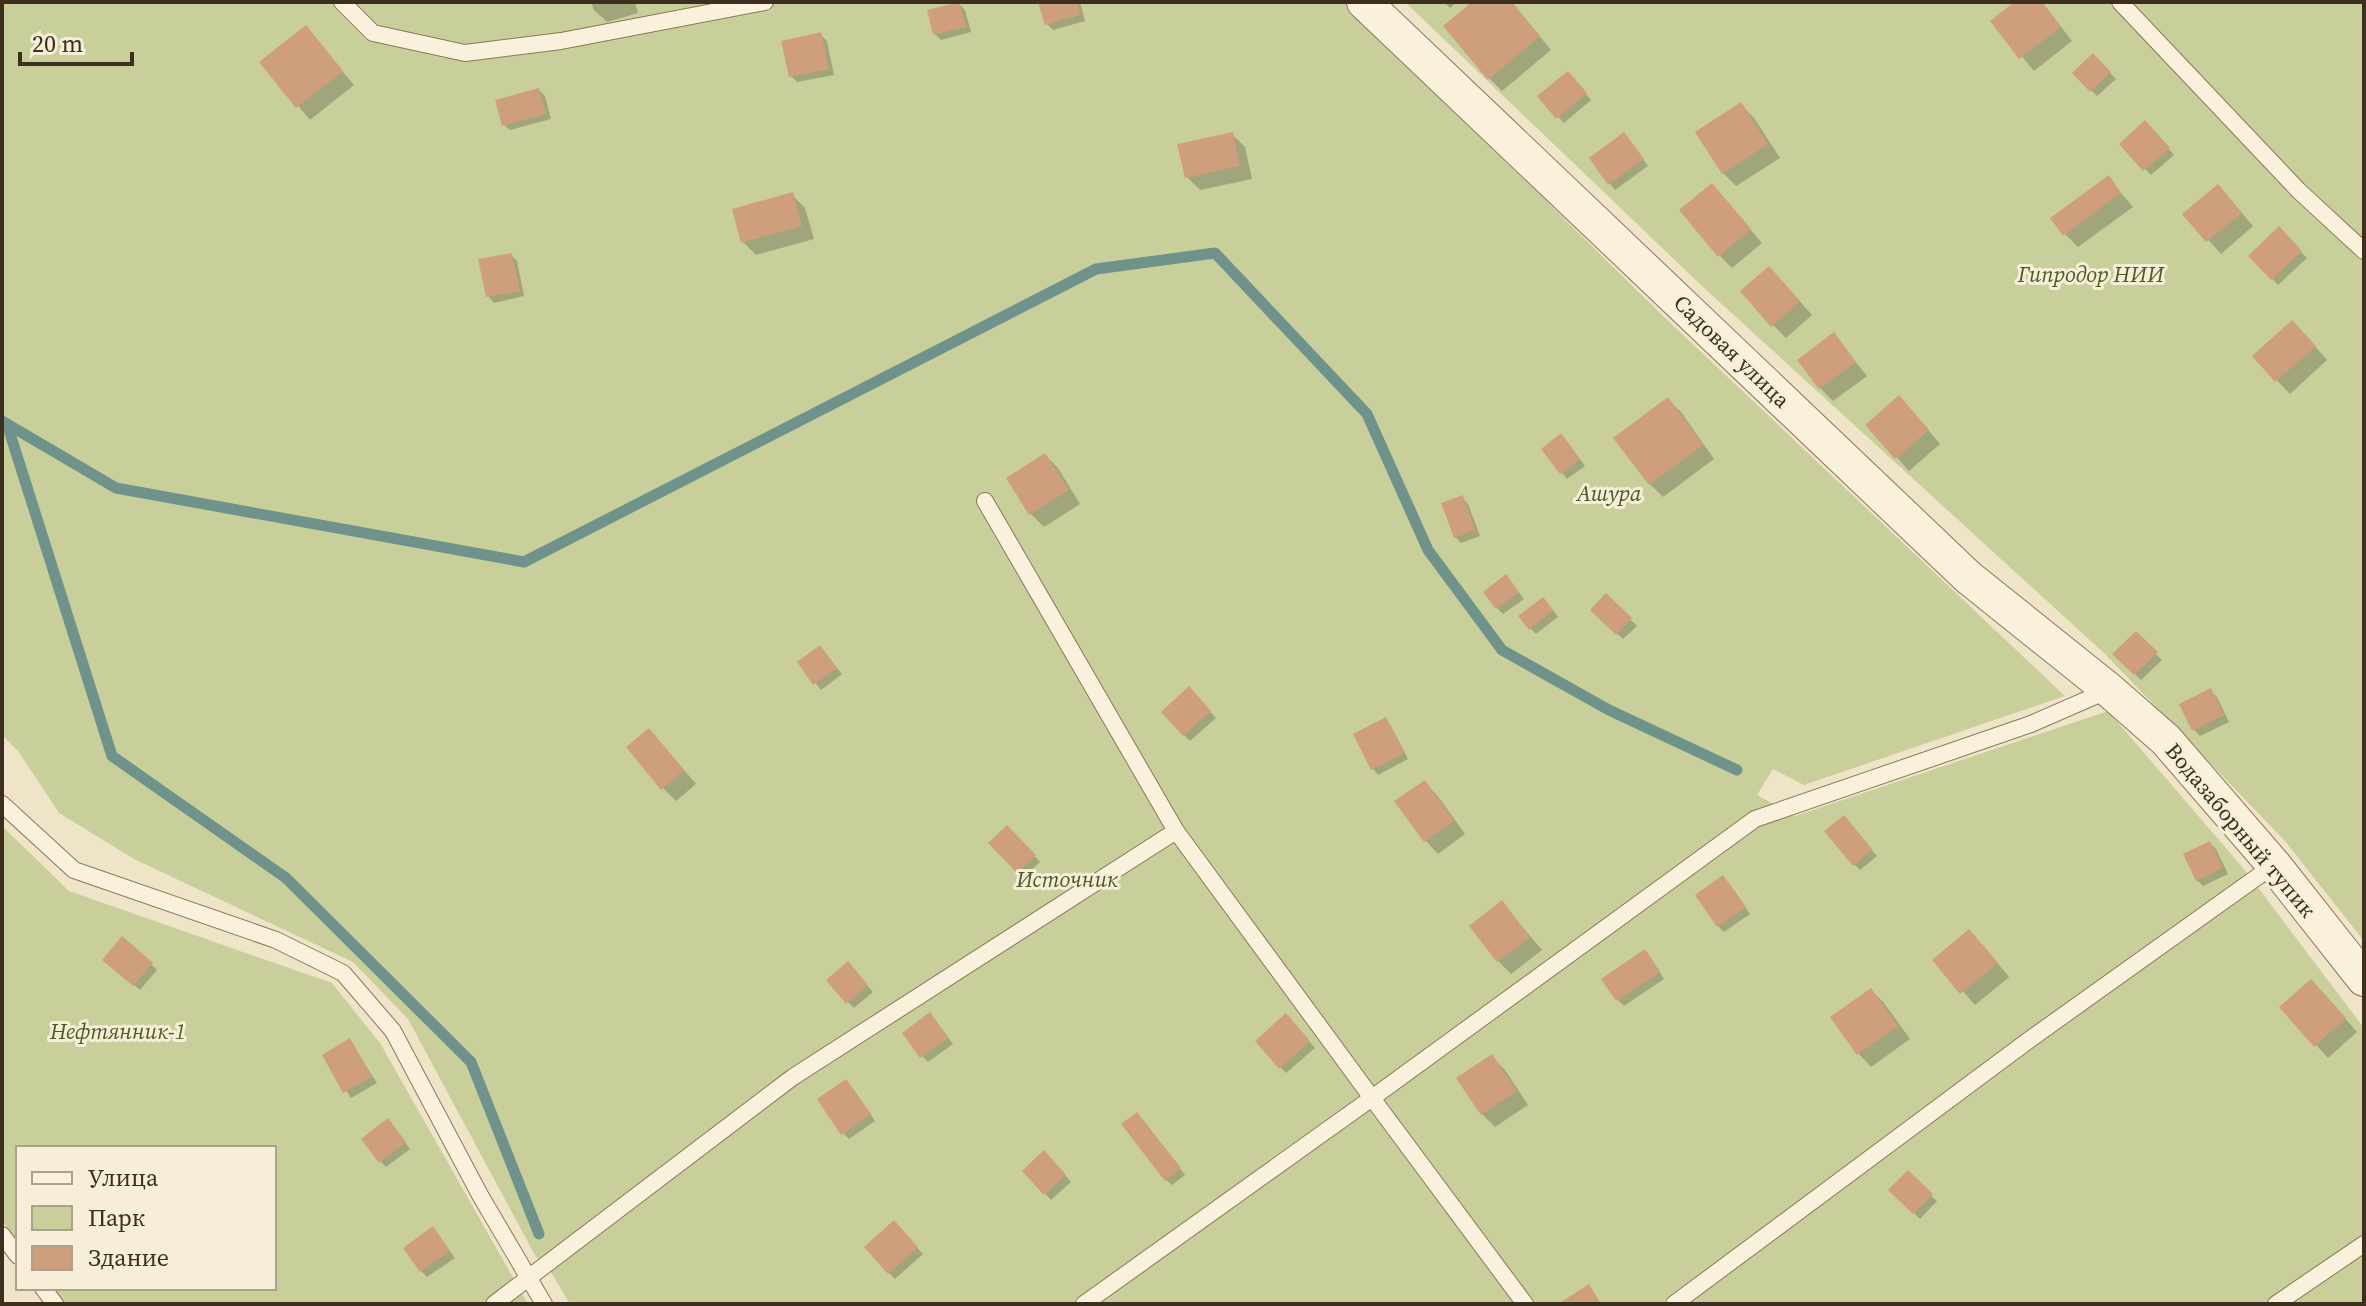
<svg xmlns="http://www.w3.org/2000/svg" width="2366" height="1306" viewBox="0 0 2366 1306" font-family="'Source Serif 4',serif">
  <rect width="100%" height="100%" fill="#f0e4c8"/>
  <!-- green -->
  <g fill="#c9cf9b">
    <polygon points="2,2 1344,2 1663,316 2065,696 1804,785 1773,769 1757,795 1795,816 2108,711 2244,869 2364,1028 2364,1304 570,1304 546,1264 536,1257 408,1019 353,962 134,859 59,813 18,751 2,735"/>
    <polygon points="1405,2 2364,2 2364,941 2285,841 2105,654 1702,286"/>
    <polygon points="2,826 69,891 332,983 380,1043 528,1304 65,1304 53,1288 274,1288 274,1148 18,1148 18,1242 2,1221"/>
  </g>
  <!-- shadow -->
  <g fill="#0003">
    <polygon points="591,2 635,2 638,13 607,22 594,10"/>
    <polygon points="1040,2 1080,2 1085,21 1053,30 1047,24"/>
    <polygon points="1444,2 1457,2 1450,8"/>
    <polygon points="1475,2 1511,2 1551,50 1502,91 1489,78"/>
    <polygon points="2018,2 2042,2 2072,41 2034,71 1993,22"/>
    <polygon points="959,4 965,10 971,32 941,40 935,34"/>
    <polygon points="306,28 354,85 310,120 262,62"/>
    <polygon points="821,35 827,41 834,75 797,82 791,76"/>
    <polygon points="2093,55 2116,79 2097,96 2074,73"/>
    <polygon points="1574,79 1591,100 1564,123 1540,97"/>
    <polygon points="539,90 545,96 551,119 510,130 503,124"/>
    <polygon points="1741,105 1754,118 1780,158 1736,186 1723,173"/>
    <polygon points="2145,123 2174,155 2151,175 2122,144"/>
    <polygon points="1232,134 1245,147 1252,179 1200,190 1187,177"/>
    <polygon points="1629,141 1648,166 1615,190 1591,159"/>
    <polygon points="2108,178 2133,207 2078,247 2065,234"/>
    <polygon points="792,195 805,208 814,239 756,255 743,242"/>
    <polygon points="1724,198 1762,243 1732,268 1719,255"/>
    <polygon points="2231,200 2253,226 2221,254 2185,214"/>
    <polygon points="2279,229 2307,258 2278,285 2251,256"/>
    <polygon points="511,255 517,261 524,296 494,303 488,296"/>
    <polygon points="1782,281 1812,315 1786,338 1773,325"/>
    <polygon points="1834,335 1867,376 1833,401 1820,388"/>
    <polygon points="2305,335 2327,360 2290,394 2255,357"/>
    <polygon points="1668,400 1681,412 1714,459 1663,497 1650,484"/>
    <polygon points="1911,410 1940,444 1909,471 1868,425"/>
    <polygon points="1567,442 1585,466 1567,479 1544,449"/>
    <polygon points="1045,455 1058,468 1080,504 1044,527 1031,514 1008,478"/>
    <polygon points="1462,498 1468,504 1480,536 1461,543 1455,537"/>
    <polygon points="1512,583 1524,599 1503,614 1497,608"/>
    <polygon points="1606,596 1637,626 1623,639 1593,610"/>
    <polygon points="1549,605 1558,617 1536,634 1530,628"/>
    <polygon points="2136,634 2162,660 2141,680 2115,654"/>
    <polygon points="820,647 842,674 821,690 800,663"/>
    <polygon points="1189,689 1216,718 1190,741 1184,735"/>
    <polygon points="2211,691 2217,697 2229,722 2200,736 2194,730"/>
    <polygon points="1385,720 1391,726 1408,759 1378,775 1373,769"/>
    <polygon points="662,744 696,784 676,801 663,788"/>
    <polygon points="1424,782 1437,795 1465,834 1438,854 1426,841 1397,801"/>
    <polygon points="1849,824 1877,856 1860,870 1854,864"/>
    <polygon points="1007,827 1040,862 1024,877 991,843"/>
    <polygon points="2210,843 2216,849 2228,874 2203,886 2197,880"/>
    <polygon points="1729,884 1750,914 1724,932 1718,926"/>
    <polygon points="1502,903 1542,950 1511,974 1498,961"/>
    <polygon points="1982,944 2009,977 1975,1005 1935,960"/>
    <polygon points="1651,958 1664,979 1624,1006 1618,1000"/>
    <polygon points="151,964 157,970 140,990 110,965"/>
    <polygon points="854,970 873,992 854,1008 848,1002"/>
    <polygon points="1871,990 1884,1003 1910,1039 1871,1067 1859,1054 1833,1018"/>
    <polygon points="2324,994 2357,1032 2328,1058 2316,1045"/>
    <polygon points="936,1021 953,1044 928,1062 922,1056"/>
    <polygon points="1292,1022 1315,1048 1286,1073 1280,1067"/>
    <polygon points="350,1041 377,1083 351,1098 324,1056"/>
    <polygon points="1492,1057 1505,1070 1528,1105 1495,1127 1482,1114"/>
    <polygon points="852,1087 875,1121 849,1139 843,1133"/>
    <polygon points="1143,1120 1185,1175 1172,1185 1166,1180"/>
    <polygon points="394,1127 410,1149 386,1167 380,1161"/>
    <polygon points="1044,1153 1071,1182 1051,1200 1025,1171"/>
    <polygon points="1908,1173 1937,1201 1920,1219 1891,1190"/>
    <polygon points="894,1223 923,1254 895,1279 889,1273"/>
    <polygon points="438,1235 455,1258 427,1277 421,1271"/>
  </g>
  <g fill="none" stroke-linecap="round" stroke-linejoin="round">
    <!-- stream -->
    <g stroke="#6f938a" stroke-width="11">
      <polyline points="2,421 116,488 524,562 1096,269 1215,253 1367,414 1428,550 1502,650 1609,710 1737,770"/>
      <polyline points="7,424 112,756 286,878 471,1062 539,1234"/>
    </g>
  </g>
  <!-- building -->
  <g fill="#cf9f7d">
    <polygon points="959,2 966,27 933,35 927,10"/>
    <polygon points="1038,2 1077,2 1080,15 1045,25"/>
    <polygon points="1472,2 1512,2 1540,36 1488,80 1443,26"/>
    <polygon points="2014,2 2042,2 2061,27 2019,59 1990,21"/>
    <polygon points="306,25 343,71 296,108 259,62"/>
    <polygon points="821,32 829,69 789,77 781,41"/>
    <polygon points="2093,53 2111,72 2090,92 2072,73"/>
    <polygon points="1568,71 1587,93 1556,119 1537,96"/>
    <polygon points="539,88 546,114 502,126 495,100"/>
    <polygon points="1741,102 1768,144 1722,174 1695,132"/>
    <polygon points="2145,120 2170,148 2143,171 2119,144"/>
    <polygon points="1233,132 1240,166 1185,178 1177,144"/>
    <polygon points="1624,132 1644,159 1608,185 1589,158"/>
    <polygon points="2109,175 2121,193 2063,236 2050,218"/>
    <polygon points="1712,183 1751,229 1718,257 1679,210"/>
    <polygon points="2218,184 2242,213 2206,242 2182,214"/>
    <polygon points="793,192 802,226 741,243 732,209"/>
    <polygon points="2279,226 2302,251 2271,280 2248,256"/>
    <polygon points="512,253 520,291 486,297 478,259"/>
    <polygon points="1769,266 1800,301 1771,327 1740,291"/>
    <polygon points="2292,320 2316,346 2275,382 2252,356"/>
    <polygon points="1834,332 1856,362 1819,389 1797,360"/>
    <polygon points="1899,395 1929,430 1895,459 1865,425"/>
    <polygon points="1668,397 1703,445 1649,485 1613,438"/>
    <polygon points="1561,433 1580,459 1560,474 1541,449"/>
    <polygon points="1045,453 1069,490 1029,515 1006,478"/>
    <polygon points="1463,495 1475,530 1454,538 1441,503"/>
    <polygon points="1506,574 1519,592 1496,609 1483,592"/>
    <polygon points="1606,593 1632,618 1616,635 1590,610"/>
    <polygon points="1543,597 1553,610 1529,630 1518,616"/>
    <polygon points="2136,631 2158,652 2134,675 2112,654"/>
    <polygon points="820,645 837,668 813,685 797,662"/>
    <polygon points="1189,686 1211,711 1183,736 1161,712"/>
    <polygon points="2211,688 2224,715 2192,731 2179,704"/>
    <polygon points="1386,717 1404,753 1371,770 1353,734"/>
    <polygon points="649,728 684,770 661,790 626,747"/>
    <polygon points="1425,780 1454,821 1424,842 1394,801"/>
    <polygon points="1844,815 1872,849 1853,866 1824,831"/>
    <polygon points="1007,825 1036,855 1017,873 988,843"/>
    <polygon points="2210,841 2223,868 2196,881 2183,854"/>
    <polygon points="1723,875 1746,907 1717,927 1695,895"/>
    <polygon points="1502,900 1530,937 1497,962 1469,926"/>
    <polygon points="1969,929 1998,963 1960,994 1932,960"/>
    <polygon points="122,936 153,963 133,986 102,960"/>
    <polygon points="1645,949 1660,972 1616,1001 1601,979"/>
    <polygon points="848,961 868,985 846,1004 826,980"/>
    <polygon points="2311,979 2346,1018 2314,1047 2279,1007"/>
    <polygon points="1871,988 1898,1026 1857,1055 1830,1017"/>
    <polygon points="930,1012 948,1038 920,1058 902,1033"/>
    <polygon points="1286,1013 1310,1041 1279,1069 1255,1041"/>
    <polygon points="350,1038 372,1077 343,1093 322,1055"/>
    <polygon points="1492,1054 1517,1091 1481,1115 1456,1078"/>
    <polygon points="846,1079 871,1114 841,1135 817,1099"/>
    <polygon points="1137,1112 1181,1168 1165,1181 1121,1124"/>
    <polygon points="388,1118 406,1142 379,1163 361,1139"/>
    <polygon points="1044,1150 1066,1175 1044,1195 1022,1171"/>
    <polygon points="1908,1170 1933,1194 1913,1214 1888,1190"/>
    <polygon points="894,1220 918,1247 888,1274 864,1247"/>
    <polygon points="433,1226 450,1251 420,1272 403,1248"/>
    <polygon points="1589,1284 1601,1304 1558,1304"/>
  </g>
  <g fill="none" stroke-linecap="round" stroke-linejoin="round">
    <!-- service casing -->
    <g stroke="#8d765c" stroke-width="18">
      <g id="service">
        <polyline points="342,2 373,33 465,53 561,41 765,2"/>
        <polyline points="2120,2 2299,191 2364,251"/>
        <polyline points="985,501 1176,831 1372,1098 1084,1304"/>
        <polyline points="2,804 74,870 276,940 343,973 393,1031 480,1195 544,1304"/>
        <polyline points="2,1235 18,1256"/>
        <polyline points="43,1288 55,1304"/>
        <polyline points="494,1304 793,1077 1176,831"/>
        <polyline points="1525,1304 1372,1098 1755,819 2031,724 2109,690"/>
        <polyline points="1674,1304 2029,1040 2274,865"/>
        <polyline points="2276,1304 2364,1244"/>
      </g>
    </g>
    <!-- minor casing -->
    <g stroke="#8d765c" stroke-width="36">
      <polyline id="minor" points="1364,2 1968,577 2109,690 2166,740 2274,865 2364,979"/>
    </g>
    <!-- service -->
    <use href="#service" stroke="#faf1dc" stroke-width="16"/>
    <!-- minor -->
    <use href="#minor" stroke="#faf1dc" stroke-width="34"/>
  </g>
  <g text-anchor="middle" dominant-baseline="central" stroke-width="6" stroke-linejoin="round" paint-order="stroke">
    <!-- park labels -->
    <g font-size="22" font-style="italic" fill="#4d5a26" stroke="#f7eed8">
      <text x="2091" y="274">Гипродор НИИ</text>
      <text x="1609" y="493">Ашура</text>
      <text x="1067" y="879">Источник</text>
      <text x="118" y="1031">Нефтянник-1</text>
    </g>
    <!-- street labels -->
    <g font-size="22" fill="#3d2e20" stroke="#f7eed8">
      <text transform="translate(1732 351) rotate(44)">Садовая улица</text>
      <text transform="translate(2241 830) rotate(50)">Водазаборный тупик</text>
    </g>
  </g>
  <!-- border -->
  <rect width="2366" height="1306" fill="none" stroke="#3d2e20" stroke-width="8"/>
  <!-- legend -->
  <rect x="16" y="1146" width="260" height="144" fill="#f7eed8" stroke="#ada18e" stroke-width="2"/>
  <rect x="32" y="1172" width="40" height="12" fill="#faf1dc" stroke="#ada18e" stroke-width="2"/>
  <text x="88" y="1186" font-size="24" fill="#3d2e20">Улица</text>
  <rect x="32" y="1206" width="40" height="24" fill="#c9cf9b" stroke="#ada18e" stroke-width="2"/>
  <text x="88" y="1226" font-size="24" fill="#3d2e20">Парк</text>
  <rect x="32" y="1246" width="40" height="24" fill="#cf9f7d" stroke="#ada18e" stroke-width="2"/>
  <text x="88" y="1266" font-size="24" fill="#3d2e20">Здание</text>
  <!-- scale -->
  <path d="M20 52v12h112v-12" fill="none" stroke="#3d2e20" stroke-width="4"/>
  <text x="32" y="52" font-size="24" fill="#3d2e20" stroke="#f7eed8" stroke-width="6" paint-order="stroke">20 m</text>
</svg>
